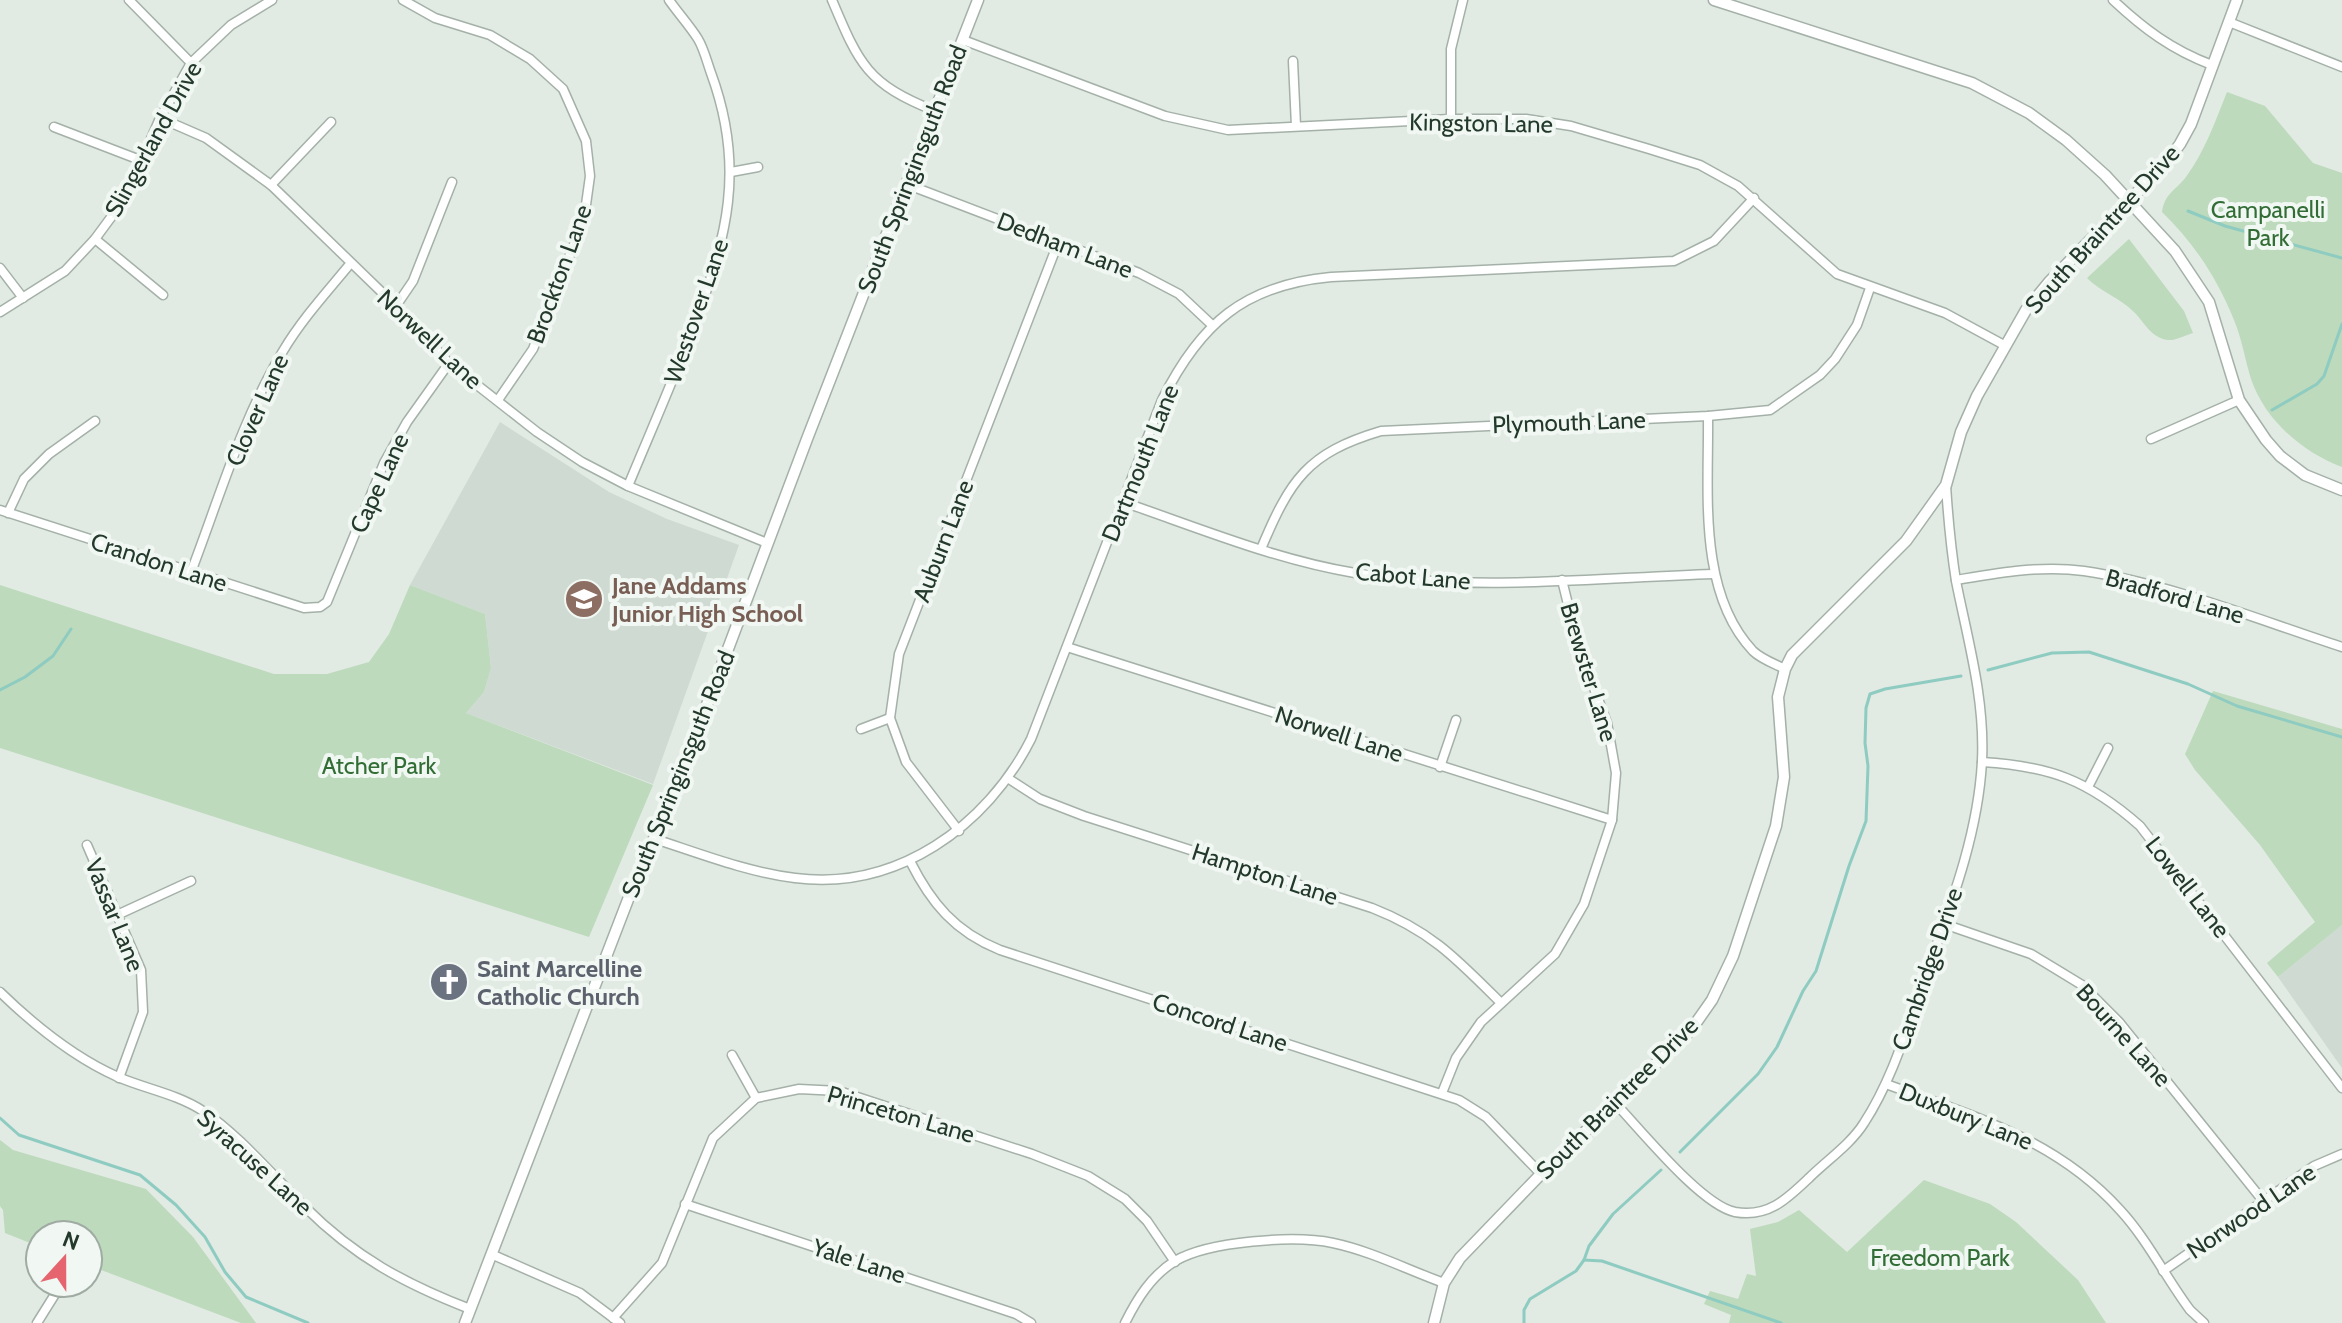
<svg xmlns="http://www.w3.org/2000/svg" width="2342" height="1323" viewBox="0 0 2342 1323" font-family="Cabin,sans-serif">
  <rect width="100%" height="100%" fill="#e1eae3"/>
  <!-- built -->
  <g fill="#cfdad2">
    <polygon points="500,422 609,492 667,519 739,545 653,784 466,713 484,692 491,668 485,614 410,585"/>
    <polygon points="2342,925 2342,1068 2278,977"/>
  </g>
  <!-- green -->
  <g fill="#bddabc">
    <path d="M2227 92 2265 106 2313 163 2342 173V467C2302 452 2265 420 2251 379 2245 360 2242 339 2234 320 2217 278 2194 243 2162 212 2165 193 2175 191 2186 177 2205 151 2215 122 2227 92Z"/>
    <path d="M2129 239 2184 311 2193 333C2186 335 2175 341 2168 340 2151 338 2145 323 2134 312 2120 298 2101 292 2087 278Z"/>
    <polygon points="0,585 274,674 327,674 369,662 389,634 410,585 485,614 491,668 484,692 466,713 653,785 589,937 0,748"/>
    <polygon points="2213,691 2342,729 2342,925 2278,977 2267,963 2315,922 2260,845 2195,770 2185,754"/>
    <polygon points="0,1140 13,1150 146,1189 193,1237 256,1323 241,1323 88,1265 88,1235 40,1235 40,1247 5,1233 3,1210 0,1206"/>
    <polygon points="1924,1180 1990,1204 2016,1222 2078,1280 2106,1323 1729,1323 1731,1315 1704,1304 1710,1291 1738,1299 1747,1274 1756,1276 1750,1229 1778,1222 1799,1210 1847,1252"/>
  </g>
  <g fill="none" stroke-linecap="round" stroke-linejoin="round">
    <!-- stream -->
    <g stroke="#8ecbc1" stroke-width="3">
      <polyline points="2188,211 2225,226 2342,258"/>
      <polyline points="2272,410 2317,384 2324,376 2342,324"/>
      <polyline points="1988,670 2052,653 2089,652 2188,684 2237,706 2342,737"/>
      <polyline points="0,690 25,677 53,656 71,629"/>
      <polyline points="0,1118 19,1135 140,1175 176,1205 205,1237 225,1272 246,1297 308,1323"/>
      <polyline points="1680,1152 1758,1074 1777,1047 1803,991 1816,971 1849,866 1866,821 1868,766 1865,743 1866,708 1870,694 1885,689 1961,676"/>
      <polyline points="1584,1260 1602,1261 1781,1323"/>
      <polyline points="1524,1323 1524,1310 1530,1299 1576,1271 1584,1260 1589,1246 1613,1214 1661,1170"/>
    </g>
    <!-- minor casing -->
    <g stroke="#a4b1a8" stroke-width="11">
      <g id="minor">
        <polyline points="129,0 191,63"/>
        <polyline points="403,0 435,18 490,35 530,59 563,89 586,141 590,176 584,219 533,349 498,400"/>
        <path d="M832 0C859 64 867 84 935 111"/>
        <path d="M2113 0C2144 29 2172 50 2212 65"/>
        <polyline points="2229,22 2342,67"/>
        <polyline points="963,40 1165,116 1228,130 1451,119 1526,119 1571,126 1649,149 1700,165 1738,186 1837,274 1945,313 2004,345"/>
        <polyline points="1293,61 1296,126"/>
        <polyline points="160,118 206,138 271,185 396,306 449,363 537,432 582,462 628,486 767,543"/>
        <polyline points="1451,119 1451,49 1463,0"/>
        <polyline points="54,127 140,160"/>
        <polyline points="731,172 758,167"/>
        <polyline points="906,184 1139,273 1179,294 1212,325"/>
        <polyline points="271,185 331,122"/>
        <polyline points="95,239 163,295"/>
        <polyline points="0,268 23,298"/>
        <polyline points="396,306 413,281 452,182"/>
        <polyline points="0,312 65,271 95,239 126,197 160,118 191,63 231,25 272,0"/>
        <path d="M1708 416C1709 491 1697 592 1753 651 1761 659 1775 664 1785 669"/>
        <polyline points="2151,439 2239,400"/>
        <path d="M628 486C650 433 673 381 693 328 727 238 746 168 711 73 707 62 704 49 698 39 690 26 678 13 669 0"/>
        <path d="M1123 502C1199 528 1276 560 1355 573 1473 592 1595 578 1713 574"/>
        <polyline points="0,510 304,608 320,607 327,602 384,463 407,422 449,363"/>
        <polyline points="8,513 24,479 49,454 95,421"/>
        <path d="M1261 549C1290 480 1307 453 1381 431L1708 416 1770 410 1820 375 1835 359 1857 325 1870 288"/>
        <path d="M191 572C219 499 242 419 283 351 302 319 327 292 350 264"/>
        <path d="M1956 580C1998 573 2041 565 2084 571 2171 584 2259 620 2342 647"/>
        <polyline points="1067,647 1612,820"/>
        <polyline points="861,729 890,718"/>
        <path d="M1982 762C2050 766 2088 780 2140 826L2342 1088"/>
        <polyline points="1440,767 1456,720"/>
        <path d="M1009 779 1040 799 1084 816 1372 908C1431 931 1457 959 1501 1003"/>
        <polyline points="2088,787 2108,748"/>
        <polyline points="959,831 906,762 890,718 899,654 1058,243"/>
        <path d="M655 839C701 854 747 872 795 878 897 891 987 826 1031 739L1162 400C1200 324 1244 285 1331 277L1674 261 1714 241 1754 198"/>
        <polyline points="87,845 141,970 143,1012 119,1078"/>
        <path d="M910 861C931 903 955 932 1000 950L1459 1100 1486 1117 1541 1174"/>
        <polyline points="117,915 191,881"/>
        <polyline points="1944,924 2031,954 2082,985 2119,1022 2264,1202"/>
        <path d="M0 992C35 1026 73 1057 118 1077 146 1089 177 1094 203 1111 238 1134 274 1177 305 1207 355 1257 405 1284 470 1309"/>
        <polyline points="732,1055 756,1098"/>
        <path d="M1886 1084C1973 1116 2056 1139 2120 1210 2147 1239 2166 1278 2190 1310L2204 1323"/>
        <polyline points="1442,1093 1456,1058 1481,1022 1555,954 1584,904 1612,820 1616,773 1607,723 1578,645 1562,580"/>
        <path d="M1615 1103C1641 1130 1701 1205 1735 1212 1768 1218 1787 1199 1809 1178 1826 1161 1851 1144 1864 1123 1892 1080 1906 1031 1923 983 1948 912 1978 838 1982 761 1985 699 1968 641 1956 581 1951 549 1948 517 1946 485"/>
        <polyline points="685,1204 1016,1314 1031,1323"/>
        <polyline points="491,1254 580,1293 620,1323"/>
        <polyline points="2163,1271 2314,1166 2342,1154"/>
        <polyline points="613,1318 662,1263 713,1138 756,1098 799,1089 839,1091 1032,1154 1088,1176 1125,1199 1147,1221 1175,1262"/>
        <polyline points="37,1323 62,1283"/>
        <path d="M1125 1323C1137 1299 1151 1276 1175 1261 1209 1241 1295 1235 1333 1243 1371 1251 1408 1270 1444 1283"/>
      </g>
    </g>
    <!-- tertiary casing -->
    <g stroke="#a4b1a8" stroke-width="13">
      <g id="tertiary">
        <polyline points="1714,0 1972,83 2029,113 2066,140 2105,175 2175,251 2209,302 2239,400 2266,440 2280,456 2305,475 2342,490"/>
        <polyline points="465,1323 629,897 676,787 807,439 978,0"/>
        <polyline points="1434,1323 1444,1283 1460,1258 1541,1174 1691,1030 1712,1000 1733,956 1776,826 1784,777 1778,697 1785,669 1792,655 1906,541 1946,485 1961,432 1977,396 2026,310 2050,281 2166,163 2180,144 2191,124 2237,0"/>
      </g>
    </g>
    <!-- minor -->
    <use href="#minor" stroke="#fff" stroke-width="8"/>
    <!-- tertiary -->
    <use href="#tertiary" stroke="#fff" stroke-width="10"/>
  </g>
  <!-- icons -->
  <defs>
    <g id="school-disc" transform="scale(2)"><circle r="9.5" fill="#8d6e63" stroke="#f1f7f2"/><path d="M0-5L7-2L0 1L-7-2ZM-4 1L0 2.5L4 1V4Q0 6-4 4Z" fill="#fff"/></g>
    <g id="church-disc" transform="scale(2)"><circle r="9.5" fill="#6b7280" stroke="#f1f7f2"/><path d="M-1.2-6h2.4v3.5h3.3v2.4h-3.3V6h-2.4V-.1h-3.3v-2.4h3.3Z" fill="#fff"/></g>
  </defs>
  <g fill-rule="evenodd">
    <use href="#school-disc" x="584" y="599"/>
    <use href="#church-disc" x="449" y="982"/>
  </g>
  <g text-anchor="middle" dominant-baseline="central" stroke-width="8" stroke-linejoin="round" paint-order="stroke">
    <!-- street labels -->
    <g font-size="24" fill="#23392c" stroke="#f1f7f2">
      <text transform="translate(1481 123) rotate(1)">Kingston Lane</text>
      <text transform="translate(153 139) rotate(-61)">Slingerland Drive</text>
      <text transform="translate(912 169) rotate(-69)">South Springinsguth Road</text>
      <text transform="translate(2102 229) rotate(-48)">South Braintree Drive</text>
      <text transform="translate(1065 245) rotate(21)">Dedham Lane</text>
      <text transform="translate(559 274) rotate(-70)">Brockton Lane</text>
      <text transform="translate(696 311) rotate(-71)">Westover Lane</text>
      <text transform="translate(430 339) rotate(43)">Norwell Lane</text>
      <text transform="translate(257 410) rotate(-66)">Clover Lane</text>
      <text transform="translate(1569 422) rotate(-2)">Plymouth Lane</text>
      <text transform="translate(1140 463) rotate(-68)">Dartmouth Lane</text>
      <text transform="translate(379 483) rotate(-65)">Cape Lane</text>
      <text transform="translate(943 541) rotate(-69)">Auburn Lane</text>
      <text transform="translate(159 562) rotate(18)">Crandon Lane</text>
      <text transform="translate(1413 576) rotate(5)">Cabot Lane</text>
      <text transform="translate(2175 596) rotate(16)">Bradford Lane</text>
      <text transform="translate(1589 672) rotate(73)">Brewster Lane</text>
      <text transform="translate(1339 734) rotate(18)">Norwell Lane</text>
      <text transform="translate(678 774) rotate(-68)">South Springinsguth Road</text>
      <text transform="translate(1265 874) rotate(18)">Hampton Lane</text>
      <text transform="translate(2188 887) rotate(52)">Lowell Lane</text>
      <text transform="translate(115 915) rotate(68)">Vassar Lane</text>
      <text transform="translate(1927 969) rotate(-71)">Cambridge Drive</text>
      <text transform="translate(1220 1022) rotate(18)">Concord Lane</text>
      <text transform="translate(2124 1035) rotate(48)">Bourne Lane</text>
      <text transform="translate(1617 1098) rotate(-45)">South Braintree Drive</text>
      <text transform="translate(901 1114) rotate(16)">Princeton Lane</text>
      <text transform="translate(1966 1116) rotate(22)">Duxbury Lane</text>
      <text transform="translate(255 1162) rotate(42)">Syracuse Lane</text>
      <text transform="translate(2251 1211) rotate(-34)">Norwood Lane</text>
      <text transform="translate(859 1261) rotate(18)">Yale Lane</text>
    </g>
    <!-- park labels -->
    <g font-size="24" fill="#316d35" stroke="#f1f7f2">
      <text x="2268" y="209">Campanelli<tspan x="2268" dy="28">Park</tspan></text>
      <text x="379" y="765">Atcher Park</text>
      <text x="1940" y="1257">Freedom Park</text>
    </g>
    <!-- education labels -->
    <g font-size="24" font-weight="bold" fill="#785e54" stroke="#f1f7f2" text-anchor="start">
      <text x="612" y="585">Jane Addams<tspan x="612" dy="28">Junior High School</tspan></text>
    </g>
    <!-- worship labels -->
    <g font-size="24" font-weight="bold" fill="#5b616d" stroke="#f1f7f2" text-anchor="start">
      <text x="477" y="968">Saint Marcelline<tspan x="477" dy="28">Catholic Church</tspan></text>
    </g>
  </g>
  <!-- north arrow -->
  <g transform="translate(64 1259) rotate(21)"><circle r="38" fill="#f1f7f2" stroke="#9faba3" stroke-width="2"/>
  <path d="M0-6L14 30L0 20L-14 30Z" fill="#e5646d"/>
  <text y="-12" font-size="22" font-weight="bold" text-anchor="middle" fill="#23392c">N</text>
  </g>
</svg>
